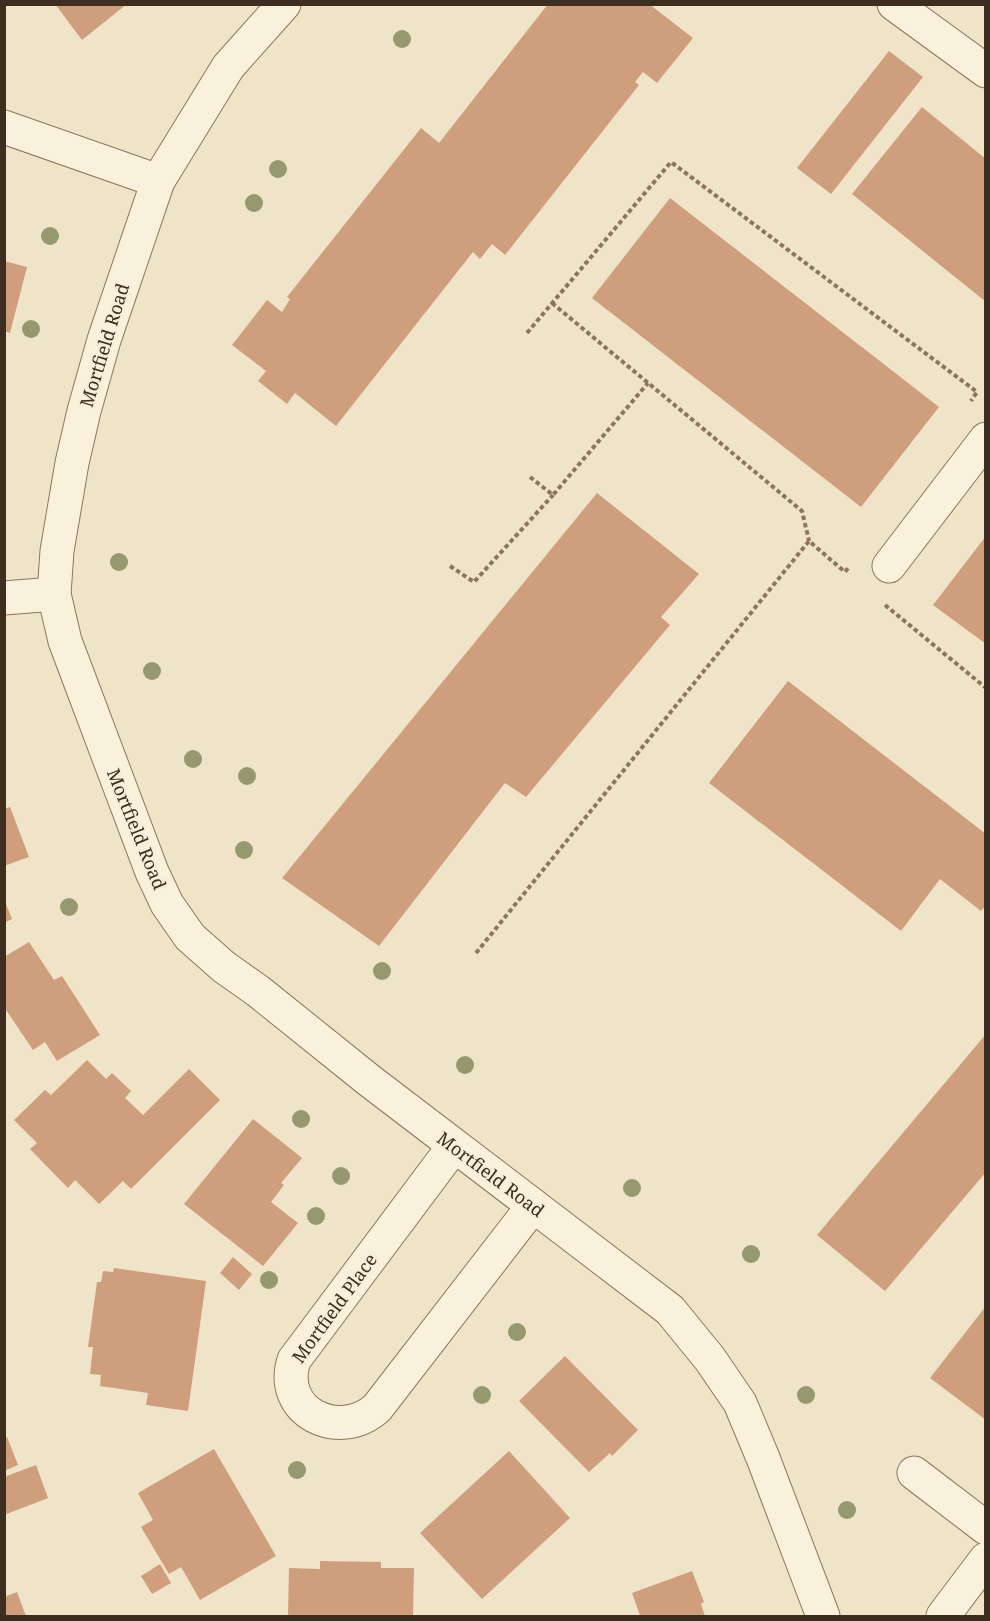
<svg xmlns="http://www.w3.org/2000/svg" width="990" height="1621" viewBox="0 0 990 1621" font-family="'Noto Serif',serif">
  <rect width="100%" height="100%" fill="#f0e4c8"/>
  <!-- building -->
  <g fill="#cf9f7d">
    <polygon points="55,4 127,4 82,40"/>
    <polygon points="548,4 649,4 693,38 657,83 643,72 635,82 639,85 505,255 492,244 480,259 473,252 336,426 295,393 287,404 258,381 266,371 232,345 267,300 282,312 290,299 287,297 421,128 439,143"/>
    <polygon points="889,51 923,77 831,194 797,168"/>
    <polygon points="922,107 986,159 986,302 852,194"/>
    <polygon points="670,198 939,407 861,507 592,298"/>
    <polygon points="4,261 27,267 10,333 4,331"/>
    <polygon points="597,493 699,574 661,617 670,625 526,797 505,783 379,946 282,878"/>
    <polygon points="986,536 986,644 933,605"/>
    <polygon points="788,681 986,834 986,905 981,911 940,879 901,931 709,783"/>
    <polygon points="10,807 29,857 4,866 4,809"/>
    <polygon points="4,899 12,919 4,923"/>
    <polygon points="29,942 54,980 62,976 100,1035 57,1061 45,1042 33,1050 4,1007 4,957"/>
    <polygon points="986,1034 986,1172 885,1291 817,1235"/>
    <polygon points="87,1060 106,1079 112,1073 131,1091 125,1098 143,1115 189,1069 220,1100 131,1189 123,1181 99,1204 75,1180 68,1188 30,1149 37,1143 14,1120 45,1090 51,1095"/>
    <polygon points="253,1119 302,1158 281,1183 284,1185 271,1202 298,1223 263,1266 184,1204"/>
    <polygon points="233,1257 252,1274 239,1290 220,1273"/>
    <polygon points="114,1268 206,1281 188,1411 146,1405 148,1393 100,1386 101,1375 90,1374 93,1347 88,1347 97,1282 101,1282 103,1271 113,1272"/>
    <polygon points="986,1306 986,1420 930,1378"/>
    <polygon points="565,1356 638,1430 612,1456 610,1453 589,1472 519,1401"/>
    <polygon points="7,1437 18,1465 4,1471 4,1438"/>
    <polygon points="214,1449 276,1556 200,1600 181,1567 169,1574 141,1527 153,1520 138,1493"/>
    <polygon points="509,1451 570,1518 482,1599 420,1533"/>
    <polygon points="36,1465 48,1498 4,1515 4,1477"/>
    <polygon points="320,1561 381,1562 381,1568 414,1568 413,1616 288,1616 289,1568 320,1569"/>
    <polygon points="160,1564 171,1583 152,1594 141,1576"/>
    <polygon points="692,1571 704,1602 701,1604 705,1616 640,1616 632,1593"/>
    <polygon points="17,1592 26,1616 4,1616 4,1597"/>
  </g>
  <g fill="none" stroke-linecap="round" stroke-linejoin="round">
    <!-- minor casing -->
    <g stroke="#8d765c" stroke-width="35">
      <g id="minor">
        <polyline points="284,4 228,67 158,181 104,340 84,411 72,463 57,551 54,594 65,641 152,872 167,904 190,937 224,967 258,991 370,1081 670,1310 710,1359 740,1403 763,1458 823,1616"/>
        <polyline points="894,4 986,71"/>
        <polyline points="4,127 158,181"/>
        <polyline points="889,566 986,439"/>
        <polyline points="4,598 54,594"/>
        <path d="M454 1146 294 1360C277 1412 339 1442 377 1408L533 1206"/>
        <polyline points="914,1473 986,1528"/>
        <polyline points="943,1616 986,1559"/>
      </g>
    </g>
    <!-- path -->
    <g stroke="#8d765c" stroke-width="4" stroke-dasharray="4.5 3" stroke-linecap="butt">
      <polyline points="552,303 802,511 809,541"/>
      <polyline points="527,333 671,162 977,392 971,401"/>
      <polyline points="530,477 553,495 648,383"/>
      <polyline points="450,566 474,582 553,495"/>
      <polyline points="885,605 986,688"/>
      <polyline points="476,953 809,541 845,572 849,567"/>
    </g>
    <!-- minor -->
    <use href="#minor" stroke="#faf1dc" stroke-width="33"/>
  </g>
  <!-- trees -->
  <g fill="#96986f">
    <circle cx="402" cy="39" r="9"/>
    <circle cx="278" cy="169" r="9"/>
    <circle cx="254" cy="203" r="9"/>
    <circle cx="50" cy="236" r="9"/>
    <circle cx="31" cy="329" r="9"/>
    <circle cx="119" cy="562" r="9"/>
    <circle cx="152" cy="671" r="9"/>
    <circle cx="193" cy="759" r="9"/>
    <circle cx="247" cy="776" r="9"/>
    <circle cx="244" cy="850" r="9"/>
    <circle cx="69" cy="907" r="9"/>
    <circle cx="382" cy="971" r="9"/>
    <circle cx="465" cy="1065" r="9"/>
    <circle cx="301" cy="1119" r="9"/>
    <circle cx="341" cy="1176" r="9"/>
    <circle cx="632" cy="1188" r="9"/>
    <circle cx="316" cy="1216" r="9"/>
    <circle cx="751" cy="1254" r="9"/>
    <circle cx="269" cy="1280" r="9"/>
    <circle cx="517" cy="1332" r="9"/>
    <circle cx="482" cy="1395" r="9"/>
    <circle cx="806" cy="1395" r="9"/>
    <circle cx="297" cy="1470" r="9"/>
    <circle cx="847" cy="1510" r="9"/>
  </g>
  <g text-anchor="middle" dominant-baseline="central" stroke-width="4.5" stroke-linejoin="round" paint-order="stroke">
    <!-- street labels -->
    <g font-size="18" fill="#3d2e20" stroke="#f7eed8">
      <text transform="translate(104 345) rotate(-73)">Mortfield Road</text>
      <text transform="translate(137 829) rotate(68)">Mortfield Road</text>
      <text transform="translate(491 1174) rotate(37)">Mortfield Road</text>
      <text transform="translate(334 1308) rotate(-54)">Mortfield Place</text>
    </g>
  </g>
  <!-- border -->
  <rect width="990" height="1621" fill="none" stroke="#3d2e20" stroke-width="12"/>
</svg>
